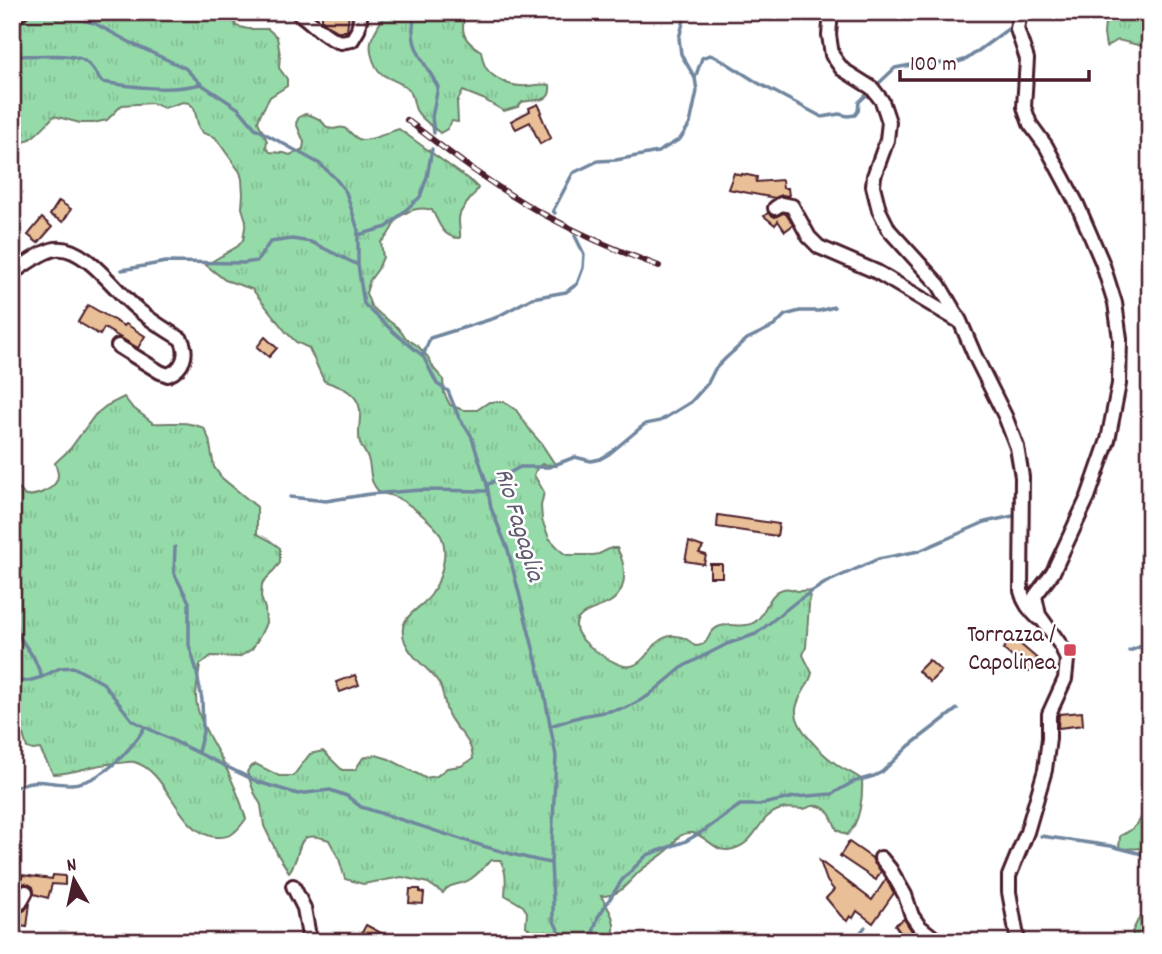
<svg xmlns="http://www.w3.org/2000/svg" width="1162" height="954" viewBox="0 0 1162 954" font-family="Dekko,sans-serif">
  <defs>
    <pattern id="grass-tufts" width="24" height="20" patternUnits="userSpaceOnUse" patternTransform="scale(1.75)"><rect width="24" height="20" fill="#95dba9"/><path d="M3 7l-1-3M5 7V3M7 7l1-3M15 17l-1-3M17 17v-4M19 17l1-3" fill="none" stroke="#82bc92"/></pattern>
  </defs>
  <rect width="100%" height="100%" fill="#fff"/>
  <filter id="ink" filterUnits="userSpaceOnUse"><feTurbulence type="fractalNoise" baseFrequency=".0143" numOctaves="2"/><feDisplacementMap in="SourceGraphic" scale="14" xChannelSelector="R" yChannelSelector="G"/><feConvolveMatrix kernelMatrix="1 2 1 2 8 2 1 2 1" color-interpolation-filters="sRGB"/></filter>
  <g filter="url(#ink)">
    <!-- grass -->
    <g fill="url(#grass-tufts)" stroke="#707d6a" stroke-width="2">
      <path d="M28 12H232L236 26 248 29H268L277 37 280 55 279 68 287 79V86L270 97 260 115 258 122 267 141 266 147 270 152 284 153 290 155 303 149 304 142 296 123 299 117 305 114C310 115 316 117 320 120 322 121 326 127 328 128 335 131 338 126 344 128 351 131 354 139 362 140 375 140 388 132 399 129L472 182 478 188C473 198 464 204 460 214 457 221 461 230 460 238 442 238 439 222 432 210 421 206 408 210 398 218 394 222 393 228 389 233 388 236 383 240 381 242L383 257 378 269 370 280 366 293 371 306 381 315 397 327 406 338 418 346 428 357 434 369 443 379 444 393 450 405 463 410H477L489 402H504L516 410 532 433 541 443 556 466 542 464 537 468 534 475 544 492 541 506 542 520 549 538 562 552 567 555H593L599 554 611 548H617C626 565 629 590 610 602 601 608 590 608 581 616 561 633 605 658 618 664 638 673 645 655 657 643 668 632 684 634 695 646 712 645 705 633 718 627 728 622 740 628 751 624 765 620 766 594 783 589 789 587 794 591 799 591 803 591 806 590 810 591L806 647 803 655 812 673C809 686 798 695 796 709 794 728 824 756 839 766 846 771 855 774 862 780 863 797 860 823 847 835L837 830C833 820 827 803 813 806 805 807 811 808 803 809 795 809 789 807 781 809 755 817 758 846 728 850 711 852 699 823 680 836 675 839 674 845 670 848 661 857 649 863 640 871 626 884 621 896 601 896 611 913 618 921 612 942H552L551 935 546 931H531L526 926 527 912 523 906 505 895C506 883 507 871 500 860H492C484 866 478 875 469 880 459 886 450 882 443 893L428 883 402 877 363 884 345 879 339 859 329 840C291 827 305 852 289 872L278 855 264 826 261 805 254 792 247 772 250 767 256 764 279 776H293L310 754 323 751 342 770H355L363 758 376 755 389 759 425 778 437 776 447 768 461 766 473 759C471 736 457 733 448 714 444 704 444 692 439 683 429 668 413 660 405 642 395 617 419 611 431 595 441 580 450 551 440 534 436 527 428 520 422 515 409 504 397 495 380 493 367 478 373 475 368 458 366 453 362 449 360 443 355 425 369 407 349 392 343 387 332 384 324 381L309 348 296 342 286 332 252 289 225 280 206 265 238 246 243 240 246 221 242 208 243 194 242 179 240 172 215 137 203 133 199 128 194 108 189 103 183 102 164 108 152 103 122 105 107 120 93 123H80L54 116C42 129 31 142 12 147V23Z"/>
      <path d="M386 12H466C459 32 464 41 481 51 482 57 483 63 486 68 493 78 509 86 521 86 531 87 540 83 550 85 552 105 535 98 522 102L518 107 504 111 483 99 463 91 457 102 458 122 452 121 447 129 440 133C433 127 421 119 416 110 413 103 414 96 409 90 402 82 393 81 385 76 375 71 369 53 371 42 371 36 383 19 386 12Z"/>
      <polygon points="1106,12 1146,12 1150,15 1150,48 1118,40 1106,47 1104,34"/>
      <path d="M124 397 132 407 153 423C173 424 185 420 204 428L209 439 214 467 222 478 257 507V534L269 540 280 548V563L262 584 261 597 265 609 266 623 260 636 252 649 239 657 211 656 200 665C199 675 196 687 196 697 196 716 212 742 221 758 231 777 240 798 246 819 237 831 232 838 216 837 177 833 169 771 134 762 129 761 123 763 118 763 110 764 103 764 96 766 81 769 69 774 53 774L40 749 33 750 27 748C23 733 19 720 12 706V480L25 496C37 496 58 489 58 475 58 471 56 467 55 463L70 449 95 415 106 406Z"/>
      <path d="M1150 771V848L1119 849 1120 836C1157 819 1135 800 1150 771Z"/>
      <polygon points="1150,911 1150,942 1135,942 1132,932 1138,920"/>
    </g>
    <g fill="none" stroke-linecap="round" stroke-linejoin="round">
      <!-- stream -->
      <g stroke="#70869e" stroke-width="3.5">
        <path d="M416 12C405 45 425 61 438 87L432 117 434 133"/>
        <polyline points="71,17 94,23 135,45 185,68 201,84 239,109 255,128 320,164 335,178 346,192 358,230 358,265 364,304 397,335 423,356"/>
        <path d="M14 56C29 56 71 53 83 60 91 64 97 75 102 82 135 87 169 92 201 84"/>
        <polyline points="695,78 702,58 710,55 720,59 758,83 822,117 839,114 848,116 855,115 858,111 859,102 895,68 916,64 955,63 967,59 1008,29"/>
        <polyline points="555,213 553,211 573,173 598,161 616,160 658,152 680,139 690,124 697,91 695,78 681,54 679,38 686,12"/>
        <polyline points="358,235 387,227 420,197 427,177 432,149"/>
        <polyline points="122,270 166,262 243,263 257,261 270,242 292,239 311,242 358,265"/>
        <polyline points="487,485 520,467 549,467 575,457 591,461 600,459 609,454 645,424 660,421 691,402 708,383 715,369 726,358 747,339 774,326 785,315 800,311 819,311 834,307"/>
        <polyline points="290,497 326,501 370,494 421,490 487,491"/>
        <polyline points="175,547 174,573 189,602 189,645 196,668 202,700 203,732 198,752"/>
        <polyline points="12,626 34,658 42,677"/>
        <polyline points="1129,651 1150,643"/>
        <path d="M12 682 28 681 42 677 60 668 73 667 103 683 132 720 145 727 258 782 298 794 330 790 347 796 361 807C424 826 485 850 550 863"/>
        <polyline points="550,726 582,716 626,708 648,696 684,666 727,644 756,634 797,601 825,583 878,559 919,551 985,522 1013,516"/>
        <path d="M12 789C37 775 47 785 72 784 102 782 130 751 145 727"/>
        <polyline points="1041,836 1111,846 1150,856"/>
        <polyline points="564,942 553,919 553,900 551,863 556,756 543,687 508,550 491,508 487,485 471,435 459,418 448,391 437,384 423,356 430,338 495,318 532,298 566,292 577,284 583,268 584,254 575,236"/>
        <polyline points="590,942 598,917 622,880 647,855 686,841 705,830 740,805 758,805 795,797 832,794 853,782 874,776 882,772 909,746 957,709"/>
        <polyline points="853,942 865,927"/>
      </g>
    </g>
    <!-- building -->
    <g fill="#e9bf98" stroke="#4a1f2b" stroke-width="2">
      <polygon points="322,12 349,13 347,31 340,31 341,33 329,26 322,20"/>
      <polygon points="538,104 542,112 540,113 551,138 540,144 530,122 516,129 511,121 530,111 529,108"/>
      <polygon points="734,173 741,176 742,174 757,177 756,182 782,180 783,188 788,188 789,196 782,195 775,198 728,189"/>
      <polygon points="59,201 71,209 63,222 50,215"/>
      <polygon points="768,213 775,217 783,213 786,214 793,225 785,231 778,221 775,225 764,216"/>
      <polygon points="42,218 52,227 38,243 28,235"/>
      <polygon points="88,305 124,326 126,324 145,336 138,348 104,328 100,335 78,322"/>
      <polygon points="265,337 277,348 269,357 257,347"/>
      <polygon points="718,515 779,524 777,536 717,527"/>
      <polygon points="689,542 703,547 699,553 706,555 704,564 685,561"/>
      <rect x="710" y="564" width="12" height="13"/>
      <polygon points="1013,638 1040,661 1029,672 1003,649"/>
      <polygon points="929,660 941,671 930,682 918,671"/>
      <polygon points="355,675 359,685 340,692 336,682"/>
      <polygon points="1082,712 1083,725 1058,728 1059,714"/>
      <polygon points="849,842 872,858 874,863 881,871 876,880 840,856"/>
      <polygon points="820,861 872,900 886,879 894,893 873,923 857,911 853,918 850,916 847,921 841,916 826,898 834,890 827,881"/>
      <polygon points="22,875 52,879 53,875 65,876 65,885 52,884 48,898 34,894 33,887 25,883 19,887 12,898 12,879 22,881"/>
      <polygon points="410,889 420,889 420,892 424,893 423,904 409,903"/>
      <polygon points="30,903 27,927 13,925 14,916 25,910"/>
      <polygon points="904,919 912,931 918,937 911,942 907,942 895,925"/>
      <polygon points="366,925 381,933 399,942 366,942 359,938"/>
    </g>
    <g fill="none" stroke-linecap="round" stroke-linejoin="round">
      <!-- street casing -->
      <g stroke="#4a1f2b" stroke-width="18">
        <g id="street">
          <path d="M297 12C310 20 326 39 341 42 341 42 351 40 352 40L358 30 361 12"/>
          <path d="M831 12 829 35 832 55 842 69 872 88 882 101 889 122 887 140 874 176 873 186 879 210 889 230 939 285 960 321 975 356 1005 416 1017 447 1022 477 1021 591C1024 603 1029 609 1038 618"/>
          <polyline points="12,18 21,12"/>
          <polyline points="775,208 781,204 792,206 809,237 819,247 877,272 959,321"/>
          <path d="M12 273C25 265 40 252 55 249 84 244 115 291 136 308 150 320 166 330 181 339 189 354 183 369 168 375L160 372 118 346"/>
          <polyline points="881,858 890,869 905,895 912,916 919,926 939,942"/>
          <polyline points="293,886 304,908 310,942"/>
          <polyline points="12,908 20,903 26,892"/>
          <polyline points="1018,942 1009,892 1009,876 1027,832 1045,770 1049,738 1049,714 1065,679 1067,660 1062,647 1039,615 1035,596 1053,572 1088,497 1108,440 1119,384 1120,339 1115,303 1102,262 1077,204 1046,146 1030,124 1024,107 1027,59 1017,29 1020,12"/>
        </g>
      </g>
      <!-- street -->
      <use href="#street" stroke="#fff" stroke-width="12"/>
      <!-- rail casing -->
      <g stroke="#4a1f2b" stroke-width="6">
        <path id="rail" d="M407 120C451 154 496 189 545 215 582 235 620 252 659 266"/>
      </g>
      <!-- rail -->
      <use href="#rail" stroke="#fff" stroke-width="3.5" stroke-dasharray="10" stroke-linecap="butt"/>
    </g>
  </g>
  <!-- markers -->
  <rect fill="#d1495b" stroke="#fff" stroke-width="2.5" x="1063" y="643" width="14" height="14" rx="3.5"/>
  <g text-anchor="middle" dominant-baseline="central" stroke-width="5" stroke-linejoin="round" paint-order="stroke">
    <!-- poi labels -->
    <g font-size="24" fill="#4a1f2b" stroke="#fff" text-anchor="end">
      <text x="1056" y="636">Torrazza /<tspan x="1056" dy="28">Capolinea</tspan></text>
    </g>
    <!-- water labels -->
    <g font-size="26" font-style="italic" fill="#605b6e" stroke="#fff">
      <text transform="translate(518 525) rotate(73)">Rio Fagaglia</text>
    </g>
  </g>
  <!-- margin -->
  <rect width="1162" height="954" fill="none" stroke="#fff" stroke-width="42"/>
  <rect x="21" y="21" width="1120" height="912" fill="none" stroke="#4a1f2b" stroke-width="2.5" filter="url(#ink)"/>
  <!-- north arrow -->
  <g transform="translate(74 880) rotate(351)" stroke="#ffffff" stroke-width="5" paint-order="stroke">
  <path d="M0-5L12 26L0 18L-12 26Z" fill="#4a1f2b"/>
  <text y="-10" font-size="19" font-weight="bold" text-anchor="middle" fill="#4a1f2b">N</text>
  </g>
  <!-- scale -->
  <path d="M900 70v10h189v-10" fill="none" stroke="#4a1f2b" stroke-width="3.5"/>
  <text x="910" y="70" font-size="21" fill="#4a1f2b" stroke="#ffffff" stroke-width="5" paint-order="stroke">100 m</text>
</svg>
